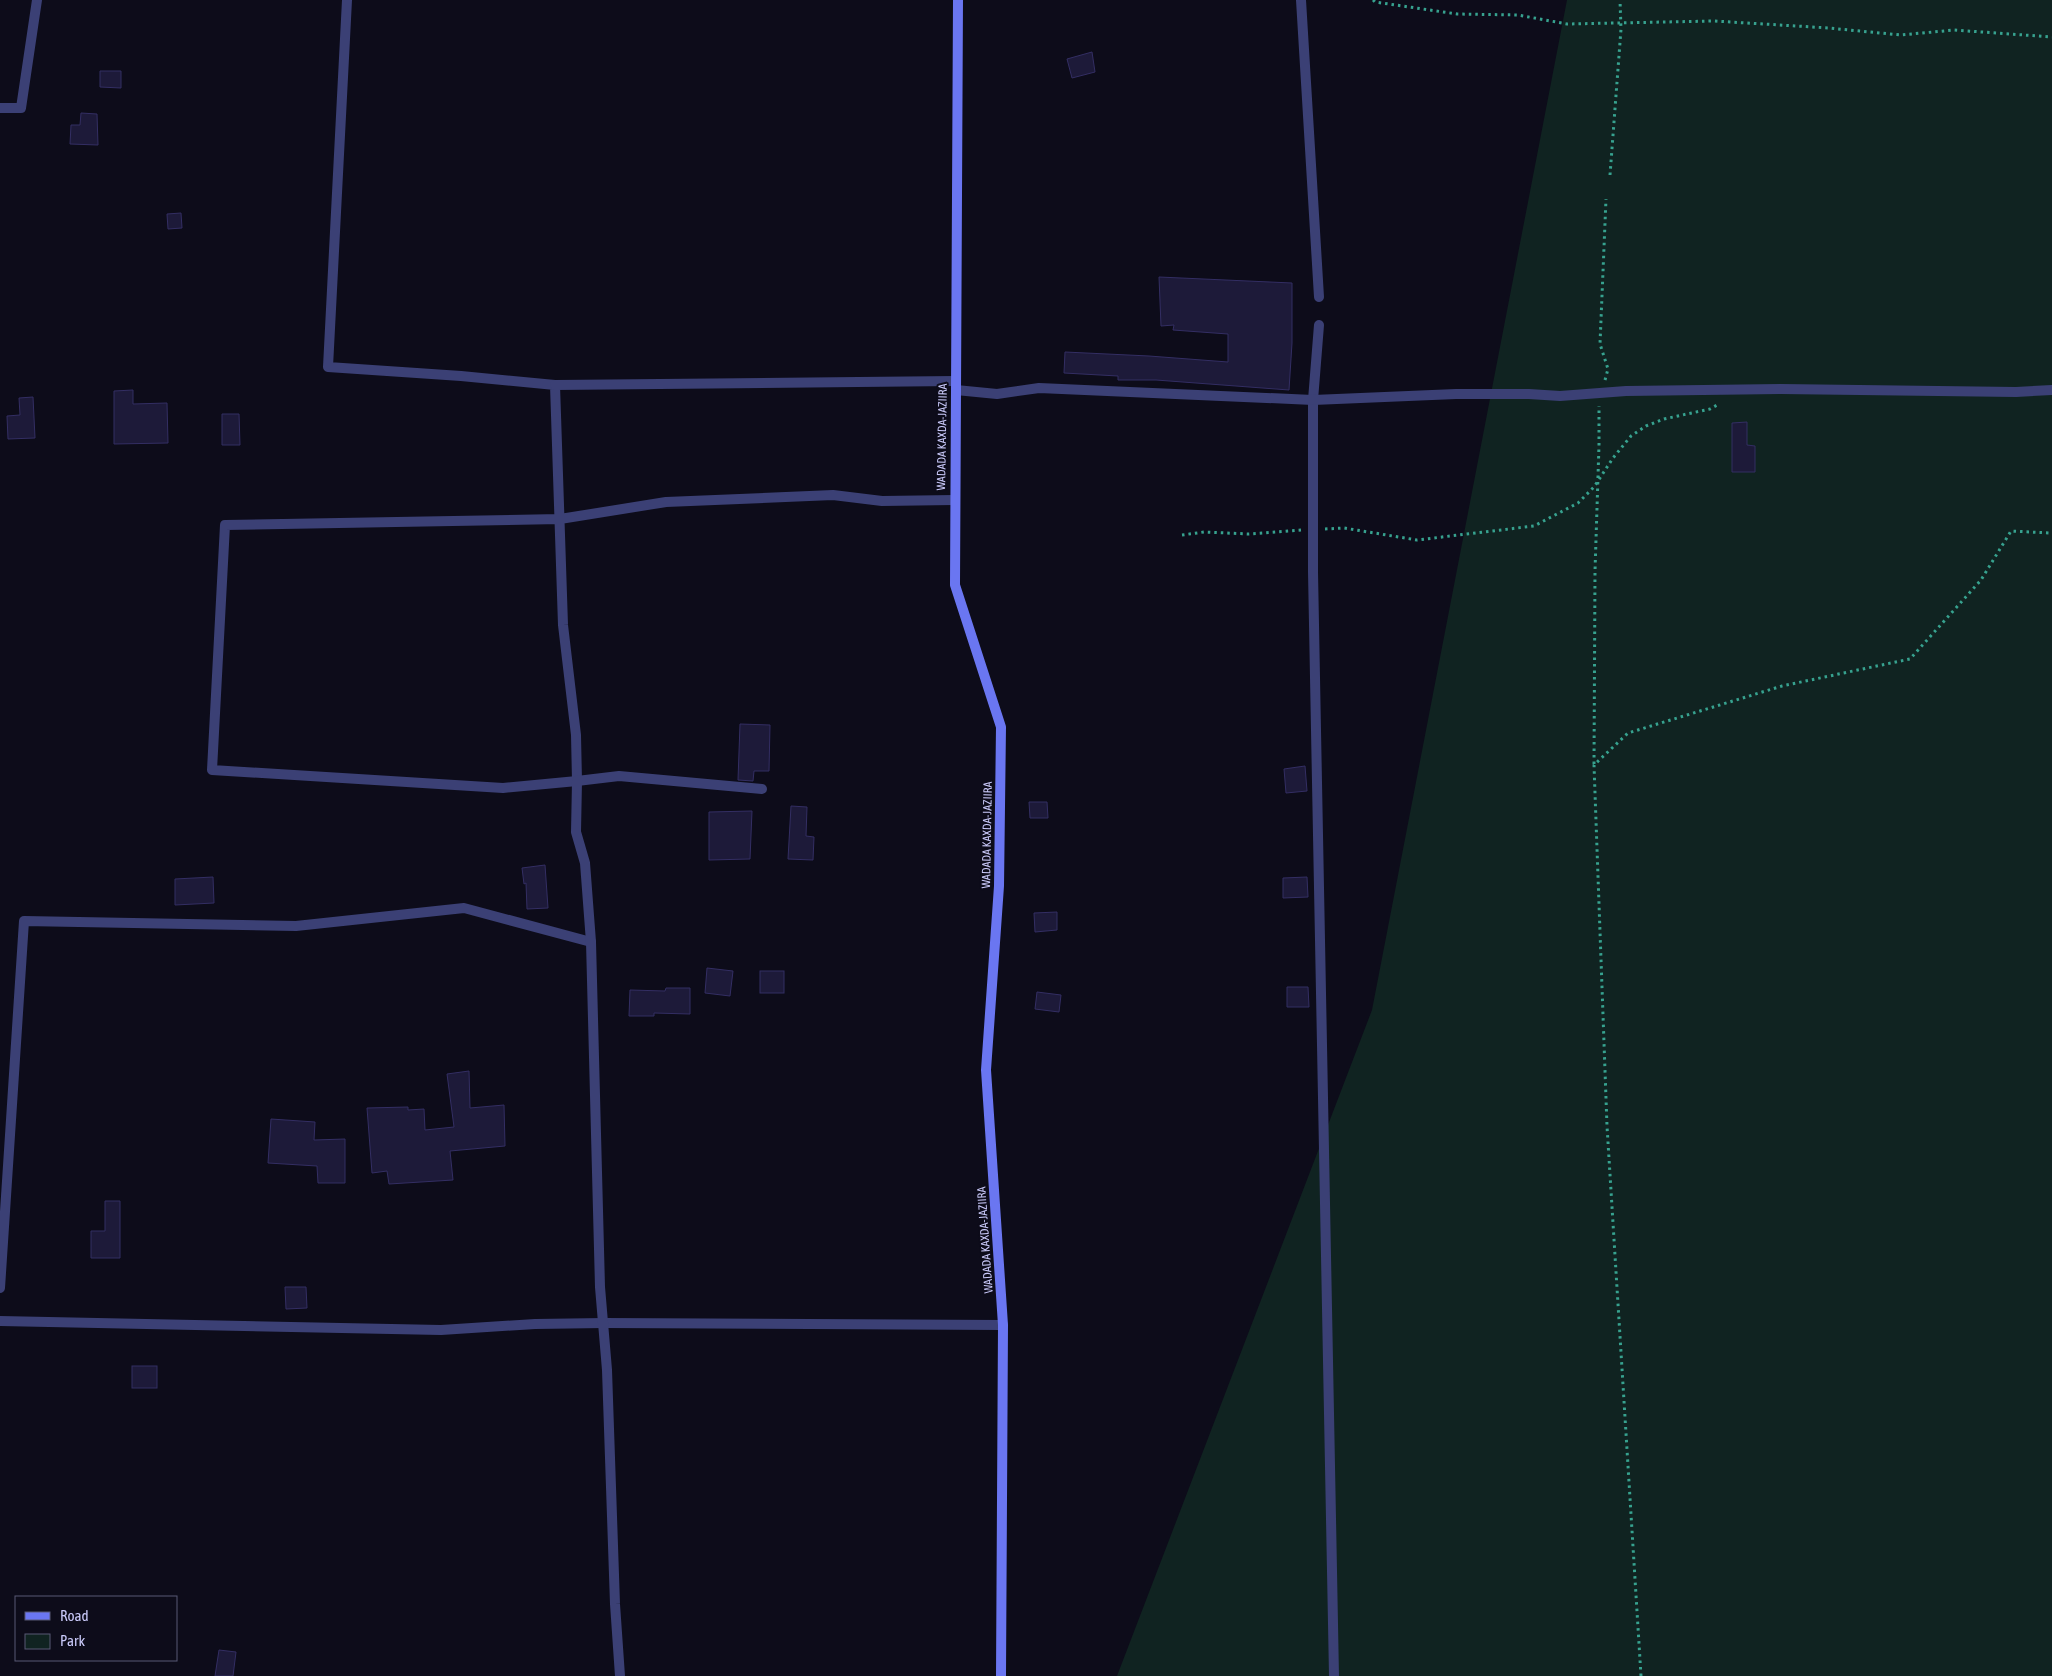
<svg xmlns="http://www.w3.org/2000/svg" width="2052" height="1676" viewBox="0 0 2052 1676" font-family="'Asap Condensed',sans-serif">
  <rect width="100%" height="100%" fill="#0d0c1a"/>
  <!-- green -->
  <polygon fill="#102321" points="1567,0 2052,0 2052,1676 1117,1676 1372,1010"/>
  <!-- building -->
  <g fill="#1d1a39" stroke="#332e63">
    <polygon points="1092,52 1095,72 1072,78 1067,59"/>
    <polygon points="100,71 121,71 121,88 100,87"/>
    <polygon points="81,113 97,114 98,145 70,144 71,125 80,125"/>
    <polygon points="181,213 182,228 168,229 167,214"/>
    <polygon points="1159,277 1292,283 1292,343 1289,390 1156,380 1118,380 1118,376 1064,373 1065,352 1149,356 1228,362 1228,334 1173,330 1174,325 1161,326"/>
    <polygon points="133,390 133,404 167,403 168,443 114,444 114,391"/>
    <polygon points="33,397 35,438 8,439 7,416 20,415 19,398"/>
    <polygon points="222,414 239,414 240,445 222,445"/>
    <polygon points="1747,422 1747,445 1755,446 1755,472 1732,472 1732,423"/>
    <polygon points="740,724 770,725 769,771 754,771 753,781 738,780"/>
    <polygon points="1305,766 1307,791 1286,793 1284,769"/>
    <polygon points="1029,802 1047,802 1048,818 1030,818"/>
    <polygon points="791,806 807,807 806,836 814,837 813,860 788,859"/>
    <polygon points="752,811 750,859 709,860 709,812"/>
    <polygon points="545,865 548,908 527,909 526,883 524,884 522,868"/>
    <polygon points="213,877 214,903 175,905 175,879"/>
    <polygon points="1307,877 1308,897 1283,898 1283,878"/>
    <polygon points="1057,912 1057,930 1035,932 1034,913"/>
    <polygon points="707,968 733,971 730,996 705,993"/>
    <rect x="760" y="971" width="24" height="22"/>
    <polygon points="1287,987 1308,987 1309,1007 1287,1007"/>
    <polygon points="666,988 690,988 690,1014 654,1013 654,1016 629,1016 630,990 665,991"/>
    <polygon points="1037,992 1061,995 1059,1012 1035,1009"/>
    <polygon points="469,1071 470,1108 504,1105 505,1146 450,1151 453,1180 389,1184 387,1171 372,1173 367,1108 408,1107 408,1110 424,1109 425,1130 454,1127 447,1074"/>
    <polygon points="271,1119 315,1122 314,1140 345,1139 345,1183 318,1183 317,1166 268,1163"/>
    <polygon points="105,1201 120,1201 120,1258 91,1258 91,1231 105,1231"/>
    <polygon points="285,1287 306,1287 307,1308 286,1309"/>
    <rect x="132" y="1366" width="25" height="22"/>
    <polygon points="219,1650 236,1652 233,1676 215,1676"/>
  </g>
  <g fill="none" stroke-linecap="round" stroke-linejoin="round">
    <!-- path -->
    <g stroke="#37a28f" stroke-width="3" stroke-dasharray="2.5 4" stroke-linecap="butt">
      <polyline points="1373,0 1375,2 1457,14 1518,15 1567,24 1714,21 1829,28 1901,35 1954,30 2052,37"/>
      <polyline points="1610,175 1621,29 1620,0"/>
      <polyline points="1605,380 1608,369 1600,344 1606,199"/>
      <polyline points="1325,529 1344,528 1417,540 1534,526 1578,503 1594,487 1613,458 1631,436 1646,426 1664,419 1710,409 1719,404"/>
      <polyline points="1182,535 1204,532 1249,534 1301,530"/>
      <polyline points="1594,764 1595,571 1599,445 1599,406"/>
      <polyline points="1641,1676 1607,1126 1594,765 1628,733 1782,686 1910,659 1981,580 2011,531 2050,533 2052,534"/>
    </g>
    <!-- street -->
    <g stroke="#3b4075" stroke-width="10">
      <polyline points="347,0 328,367 461,376 555,385 563,625 576,735 577,781 503,788 212,770 225,525 560,519 666,502 833,495 882,501 954,500"/>
      <polyline points="1301,0 1319,297"/>
      <polyline points="0,108 21,108 37,0"/>
      <polyline points="1319,325 1313,400 1313,572 1334,1676"/>
      <polyline points="555,385 955,381"/>
      <polyline points="956,390 997,394 1039,388 1313,400 1456,394 1529,394 1560,396 1626,391 1781,389 2016,392 2052,390"/>
      <polyline points="0,1288 24,921 296,926 464,908 591,942"/>
      <polyline points="0,1321 441,1330 535,1324 604,1323 1003,1325"/>
      <polyline points="620,1676 615,1604 607,1370 600,1287 591,942 585,863 576,832 577,781 619,776 762,789"/>
    </g>
    <!-- secondary -->
    <polyline stroke="#6a76f1" stroke-width="10" points="958,0 955,585 1001,727 999,886 986,1070 1003,1325 1001,1676"/>
  </g>
  <g text-anchor="middle" dominant-baseline="central" stroke-width="4" stroke-linejoin="round" paint-order="stroke">
    <!-- street labels -->
    <g font-size="12" fill="#cacafa" stroke="#0d0c1a">
      <text transform="translate(942 437) rotate(-89)">WADADA KAXDA-JAZIIRA</text>
      <text transform="translate(987 835) rotate(-89)">WADADA KAXDA-JAZIIRA</text>
      <text transform="translate(985 1240) rotate(-94)">WADADA KAXDA-JAZIIRA</text>
    </g>
  </g>
  <!-- legend -->
  <rect x="15" y="1596" width="162" height="65" fill="#0d0c1a" stroke="#595874"/>
  <rect x="25" y="1612" width="25" height="8" fill="#6a76f1" stroke="#595874"/>
  <text x="60" y="1621" font-size="15" fill="#cacafa">Road</text>
  <rect x="25" y="1634" width="25" height="15" fill="#102321" stroke="#595874"/>
  <text x="60" y="1646" font-size="15" fill="#cacafa">Park</text>
</svg>
